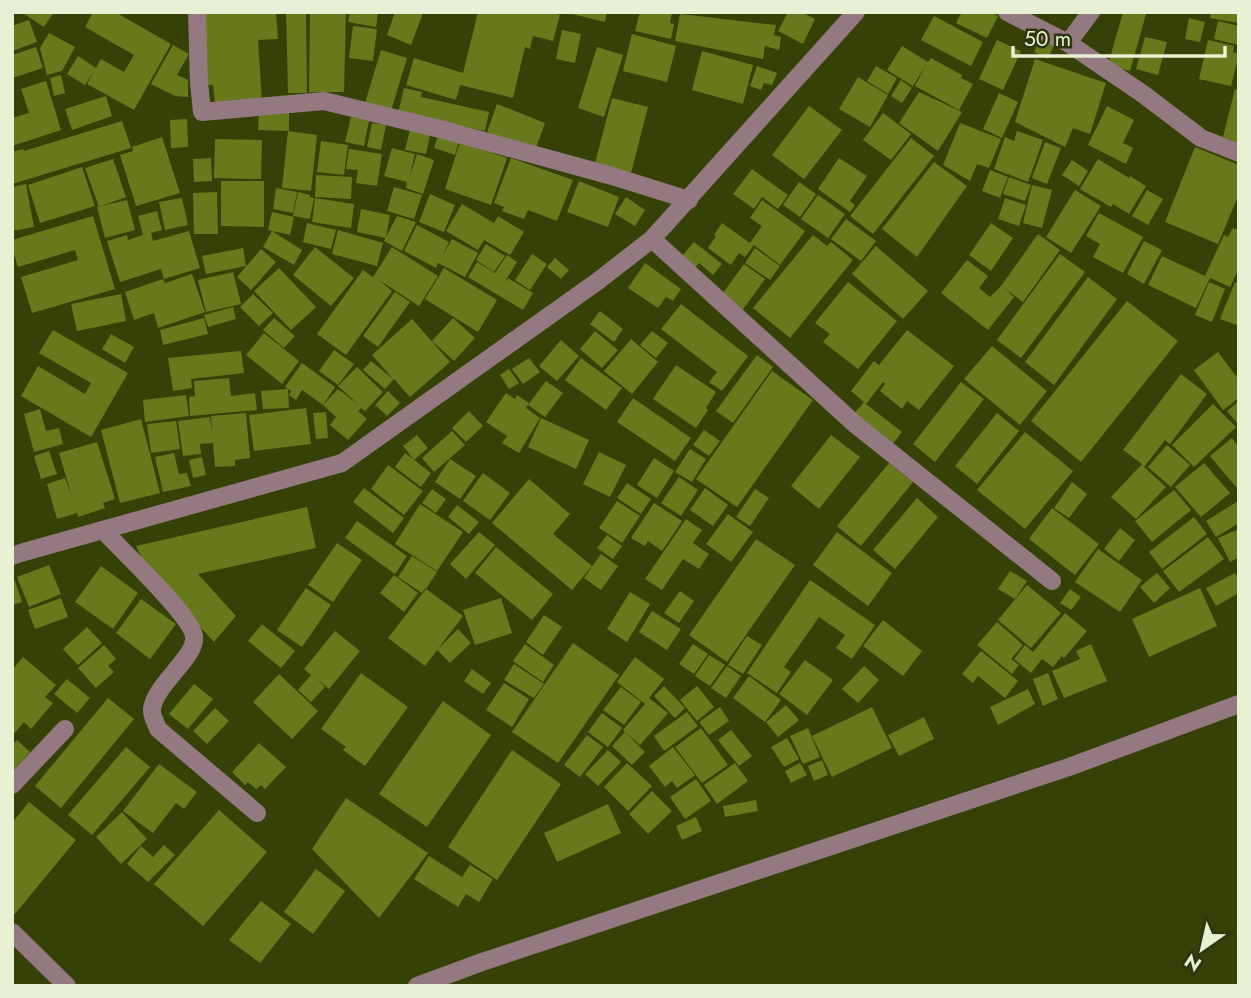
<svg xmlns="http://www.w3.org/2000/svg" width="1251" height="998" viewBox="0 0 1251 998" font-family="Jost,sans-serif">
  <rect width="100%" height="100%" fill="#364107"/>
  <!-- building -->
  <g fill="#67791a">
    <polygon points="21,12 54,12 44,27"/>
    <polygon points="93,12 115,12 171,44 134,110 87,84 94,71 85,85 67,74 78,56 96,68 101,59 124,72 134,55 85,27"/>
    <polygon points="203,12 276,12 278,39 258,40 262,101 215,103 213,85 207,85"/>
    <polygon points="286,12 306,12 307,93 288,93"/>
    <polygon points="310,12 346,12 344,92 309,92"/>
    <polygon points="350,12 378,12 376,27 348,22"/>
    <polygon points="395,12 423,13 411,45 387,35"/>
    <polygon points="478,12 548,12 560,15 553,41 533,36 530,49 525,47 513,98 460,85 456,100 406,85 414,58 463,73"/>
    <polygon points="564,12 607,12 605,22"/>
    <polygon points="640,12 672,12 670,23 674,24 671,39 635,31"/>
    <polygon points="788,12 801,12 815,19 803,44 778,31"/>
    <polygon points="962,12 990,12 998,16 987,38 956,23"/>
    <polygon points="1123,12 1146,14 1130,71 1108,65"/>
    <polygon points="1211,12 1239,12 1239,23 1210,18"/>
    <polygon points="680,14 776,25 774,35 781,37 779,50 765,46 763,59 675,41"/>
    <polygon points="934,16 983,42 971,66 921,40"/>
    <polygon points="1189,18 1205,22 1200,42 1185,39"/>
    <polygon points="29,20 37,42 12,51 12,26"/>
    <polygon points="1218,21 1239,26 1239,45 1214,39"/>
    <polygon points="353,26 377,29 373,61 349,58"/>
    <polygon points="562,30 581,34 575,63 556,59"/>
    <polygon points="49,33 75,47 62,71 47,75 40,48"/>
    <polygon points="632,34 676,46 667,82 623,71"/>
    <polygon points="1043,34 1056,41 1048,59 1034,52"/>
    <polygon points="1145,37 1167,42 1158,75 1136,69"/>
    <polygon points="997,40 1021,51 1003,90 979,79"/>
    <polygon points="1208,40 1234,46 1233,52 1239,54 1231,86 1199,79"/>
    <polygon points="173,45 189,54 177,75 188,80 188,97 175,96 151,84"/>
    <polygon points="902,46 928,62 931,58 962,75 961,78 973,84 959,110 915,86 926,65 913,86 887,70"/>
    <polygon points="36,47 43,68 12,78 12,55"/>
    <polygon points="597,47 623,55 604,117 578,108"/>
    <polygon points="381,50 407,58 391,111 365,103"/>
    <polygon points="702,51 753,65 743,104 692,90"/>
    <polygon points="1035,59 1106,83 1090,134 1073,128 1065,147 1015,122"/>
    <polygon points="757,66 777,73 772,85 764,83 761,90 750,86"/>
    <polygon points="876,66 897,78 888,94 867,81"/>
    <polygon points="61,75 65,93 54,96 50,78"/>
    <polygon points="858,77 888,95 870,127 839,109"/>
    <polygon points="901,80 912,88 902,103 891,96"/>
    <polygon points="46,81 61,130 12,146 12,118 29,113 21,89"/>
    <polygon points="404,88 422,92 421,97 489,112 485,131 435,120 397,117"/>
    <polygon points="1235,89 1239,90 1239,144 1223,137"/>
    <polygon points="919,92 962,112 938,151 899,123"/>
    <polygon points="999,93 1018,102 1002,138 983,129"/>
    <polygon points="106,96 112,116 72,130 65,109"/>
    <polygon points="612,98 648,107 631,173 595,163"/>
    <polygon points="497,104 545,123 535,151 487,132"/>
    <polygon points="809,106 842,130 804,179 772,155"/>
    <polygon points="1107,106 1134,120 1123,143 1133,148 1126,164 1088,145"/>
    <polygon points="259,108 289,109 289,131 258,130"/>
    <polygon points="883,113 911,134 891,160 863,140"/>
    <polygon points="351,117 369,121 364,146 345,142"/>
    <polygon points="187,119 188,147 171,148 170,120"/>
    <polygon points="122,121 131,148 12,184 12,152 23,149 24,151"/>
    <polygon points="372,123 386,125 381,150 367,147"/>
    <polygon points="960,123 1001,139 989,168 977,164 970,181 943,165"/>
    <polygon points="410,130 430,135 426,154 405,150"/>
    <polygon points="440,130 460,137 455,155 434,148"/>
    <polygon points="288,131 317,135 311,191 282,188"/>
    <polygon points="1017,131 1043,140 1028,182 1010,175 1010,173 1009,175 994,169 1005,137 1014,141"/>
    <polygon points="162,137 180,193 136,206 120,155 133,151 132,147"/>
    <polygon points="911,138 934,156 873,234 850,216"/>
    <polygon points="215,139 262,140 261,179 214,178"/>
    <polygon points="321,141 348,145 344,175 317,172"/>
    <polygon points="460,142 507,158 491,205 445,189"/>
    <polygon points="1045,142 1061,148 1047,184 1032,178"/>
    <polygon points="1195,147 1239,165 1239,194 1218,244 1165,222"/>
    <polygon points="392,148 415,154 409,179 417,154 434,160 423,194 406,188 407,182 384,176"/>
    <polygon points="349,149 382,154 377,186 356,183 358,170 346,169"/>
    <polygon points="211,158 212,181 194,182 193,159"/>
    <polygon points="511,158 573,180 557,221 528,210 524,219 502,211 504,207 494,203"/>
    <polygon points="839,158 867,176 850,201 855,205 850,212 818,189"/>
    <polygon points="113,159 126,197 99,207 85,168"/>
    <polygon points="1098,159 1129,178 1130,176 1146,186 1129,214 1113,204 1111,207 1080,189"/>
    <polygon points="1072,160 1088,171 1079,186 1062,175"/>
    <polygon points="934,162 967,186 917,257 882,229"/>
    <polygon points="82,167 95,206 40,223 28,185"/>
    <polygon points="752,169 788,195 778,209 762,197 754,209 733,194"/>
    <polygon points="990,170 1008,177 1000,198 982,191"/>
    <polygon points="316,175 352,177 351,199 315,197"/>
    <polygon points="1009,177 1031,185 1025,201 1003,194"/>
    <polygon points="221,181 264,181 264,227 221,226"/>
    <polygon points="579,181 619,197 608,227 567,212"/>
    <polygon points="799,182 816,194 800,217 783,205"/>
    <polygon points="26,184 34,227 12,231 12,187"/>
    <polygon points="1032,185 1052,190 1042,228 1023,223"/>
    <polygon points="394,187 422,195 414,219 387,211"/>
    <polygon points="276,188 297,192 293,213 273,209"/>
    <polygon points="1075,190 1101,206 1071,253 1046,237"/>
    <polygon points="1147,190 1163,199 1148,225 1132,216"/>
    <polygon points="217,192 218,234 194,234 193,193"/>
    <polygon points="298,192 310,195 310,197 314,198 310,219 293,216"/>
    <polygon points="430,194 455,205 444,232 419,222"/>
    <polygon points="818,195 845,214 828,238 801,219"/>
    <polygon points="626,197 645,210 635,226 615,214"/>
    <polygon points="182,198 188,225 165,230 159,202"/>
    <polygon points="315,198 354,204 351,228 312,222"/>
    <polygon points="1005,198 1026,205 1019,226 998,219"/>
    <polygon points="127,200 135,230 105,238 97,207"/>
    <polygon points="762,200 805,231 780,265 754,245 745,257 739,253 731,265 708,248 716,236 714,235 722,223 750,243 762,226 750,218"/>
    <polygon points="462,204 494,223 498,216 524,232 510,255 484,240 478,250 446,231"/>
    <polygon points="361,209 390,215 386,238 357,232"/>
    <polygon points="157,211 162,230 151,233 153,241 189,231 200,268 164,279 161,269 120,282 107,241 127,235 128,240 143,235 138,216"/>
    <polygon points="272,212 294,217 290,235 268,230"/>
    <polygon points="1099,213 1143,237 1123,273 1093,257 1100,244 1086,236"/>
    <polygon points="93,216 115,289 32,313 21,277 78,260 75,250 18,267 12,247 12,240"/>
    <polygon points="397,216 416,222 402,251 384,241"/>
    <polygon points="846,219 876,241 861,261 831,239"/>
    <polygon points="307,223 336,230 331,249 303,242"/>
    <polygon points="991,223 1013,238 991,271 969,255"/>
    <polygon points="417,225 449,242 442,257 452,239 478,253 465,277 438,263 436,268 404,251"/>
    <polygon points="1233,228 1239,230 1239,268 1230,287 1210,278 1196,308 1148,285 1162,256 1205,276 1224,235 1228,237"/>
    <polygon points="338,230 383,243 377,266 332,254"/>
    <polygon points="272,231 302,250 294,265 263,247"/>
    <polygon points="1038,234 1060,250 1023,302 1004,288 1014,297 988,330 941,293 967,260 988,276 979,288 990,297 1001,286"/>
    <polygon points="813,235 827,246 831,242 853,260 790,338 753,308"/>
    <polygon points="1144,241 1162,250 1144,284 1127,274"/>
    <polygon points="694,242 722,264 713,275 699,263 692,271 679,260"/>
    <polygon points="486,244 505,256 494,272 476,260"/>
    <polygon points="876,246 928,291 903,319 852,274"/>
    <polygon points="315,247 354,278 331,306 293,275"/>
    <polygon points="392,247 438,276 419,306 379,280 392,291 346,355 317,334 363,270 373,277"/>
    <polygon points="243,248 246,266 206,274 202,256"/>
    <polygon points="755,248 780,266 770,280 745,263"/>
    <polygon points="261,249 276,262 251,290 237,277"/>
    <polygon points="532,254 547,264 530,290 515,280"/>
    <polygon points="1060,254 1085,272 1021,358 997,340"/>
    <polygon points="507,255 517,262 506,280 507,281 508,278 533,293 523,310 468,277 477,262 495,273"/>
    <polygon points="555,258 569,270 561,279 547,267"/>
    <polygon points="645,263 681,289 673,301 666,297 658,308 628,288"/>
    <polygon points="744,264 765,279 741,312 720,297"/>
    <polygon points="279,268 316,307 291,330 254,291"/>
    <polygon points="444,268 497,300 478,332 425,299"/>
    <polygon points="233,272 241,304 206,312 198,280"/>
    <polygon points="192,274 205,312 158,328 154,313 134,320 125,292 163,279 166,286 165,283"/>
    <polygon points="1088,277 1117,299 1054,385 1025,362"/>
    <polygon points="848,282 897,321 858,369 823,342 830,334 815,323"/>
    <polygon points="1209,282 1225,289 1212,322 1195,315"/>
    <polygon points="1235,282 1239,284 1239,326 1220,319"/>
    <polygon points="395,292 410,302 378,347 363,336"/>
    <polygon points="121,294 126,321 77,331 71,304"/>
    <polygon points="253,294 273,313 259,326 240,307"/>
    <polygon points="1127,301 1178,341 1081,462 1031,421"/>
    <polygon points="681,304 748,356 722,391 709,382 717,372 661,329"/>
    <polygon points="233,307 236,319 208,327 204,315"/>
    <polygon points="600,311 623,329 614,342 590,324"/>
    <polygon points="204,318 208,334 163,345 160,330"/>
    <polygon points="274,318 295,336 284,348 263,330"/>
    <polygon points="453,318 475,338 454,361 432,341"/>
    <polygon points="412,319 450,362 410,397 394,379 385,389 363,370 371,361 393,379 372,355"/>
    <polygon points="53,330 128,373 91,437 21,396 38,366 85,394 91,383 39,353"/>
    <polygon points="907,330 954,366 919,410 907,401 902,409 880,391 885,384 883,382 866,404 902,432 891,446 853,415 864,402 851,391 874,361 879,365"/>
    <polygon points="595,331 618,350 602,368 580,349"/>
    <polygon points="652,331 668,343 656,358 640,345"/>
    <polygon points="264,333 299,361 282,384 246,355"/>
    <polygon points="111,334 134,347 125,363 102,349"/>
    <polygon points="631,339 658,362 632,394 604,371"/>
    <polygon points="561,340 579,356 557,381 539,366"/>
    <polygon points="992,346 1047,391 1020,425 964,379"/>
    <polygon points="334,350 354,364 338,385 319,371"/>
    <polygon points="241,351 244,373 191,379 192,388 173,391 168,358"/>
    <polygon points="1218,352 1239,380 1239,398 1223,410 1194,370"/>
    <polygon points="757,355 773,367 733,423 716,411"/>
    <polygon points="529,358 540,372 523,384 512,369"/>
    <polygon points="581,358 622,388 606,410 565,380"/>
    <polygon points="302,363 335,387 323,405 302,390 296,400 289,395 291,391 285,387"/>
    <polygon points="676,365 716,392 706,408 708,410 696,428 653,399"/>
    <polygon points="357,367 383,392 365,411 361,408 358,411 367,419 348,440 330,425 336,417 323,405 338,389 359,405 338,386"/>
    <polygon points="509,369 519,383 509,389 500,375"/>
    <polygon points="772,371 813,400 737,507 696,479"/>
    <polygon points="1181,374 1207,394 1170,444 1165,440 1144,467 1166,487 1136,519 1111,497 1142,464 1123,450"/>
    <polygon points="229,378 231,396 255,393 257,410 190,416 189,397 195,396 194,381"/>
    <polygon points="546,381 563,393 545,417 528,405"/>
    <polygon points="961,382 984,399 935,462 913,444"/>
    <polygon points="288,389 289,408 263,409 261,391"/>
    <polygon points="388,391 400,403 387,416 375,405"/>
    <polygon points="506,393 515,399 517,395 529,403 526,408 540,418 519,453 502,443 507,436 486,422"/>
    <polygon points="186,395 189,416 145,422 143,400"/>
    <polygon points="633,398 691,438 675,461 617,422"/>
    <polygon points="1239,401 1239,425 1227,411"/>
    <polygon points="1213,404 1236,427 1194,467 1172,445"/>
    <polygon points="306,408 311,444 254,451 249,415"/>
    <polygon points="40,409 46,431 59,428 63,444 34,452 24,414"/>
    <polygon points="469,411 483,426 466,442 452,428"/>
    <polygon points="326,412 328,438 316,439 313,413"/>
    <polygon points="246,413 250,458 235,460 235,466 215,467 213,443 200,444 201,454 183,456 178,421 210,417 212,432 211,416"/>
    <polygon points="997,413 1019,431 977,484 955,466"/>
    <polygon points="541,418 589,440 576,469 528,447"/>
    <polygon points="141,419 160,493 120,503 101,430"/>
    <polygon points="176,421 180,449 151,453 147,424"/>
    <polygon points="704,430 720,441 709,456 693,445"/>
    <polygon points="452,431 465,445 434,472 422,458"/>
    <polygon points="1025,432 1073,471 1025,529 977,490"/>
    <polygon points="417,435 428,448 414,460 403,446"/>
    <polygon points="831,435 860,457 819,509 791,486"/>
    <polygon points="1232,438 1239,447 1239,485 1236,487 1210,456"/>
    <polygon points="97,442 115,499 103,503 105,508 78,517 77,513 57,519 47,484 65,478 72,497 59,453"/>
    <polygon points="1167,445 1190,465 1171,487 1148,467"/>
    <polygon points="690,449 706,459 692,482 675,472"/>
    <polygon points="49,451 57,474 41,479 34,456"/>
    <polygon points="599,452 626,465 610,497 583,484"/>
    <polygon points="174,453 179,474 187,473 191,486 163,492 155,457"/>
    <polygon points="405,453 431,473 421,487 395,467"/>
    <polygon points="202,457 206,475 193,478 189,460"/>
    <polygon points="654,458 674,471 657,498 637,485"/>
    <polygon points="450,459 476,476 460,499 435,482"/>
    <polygon points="889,463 913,482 861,546 837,526"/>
    <polygon points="1204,463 1230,493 1201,517 1175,487"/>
    <polygon points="388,465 423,491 404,515 371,489"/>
    <polygon points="483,473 510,493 490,520 463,501"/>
    <polygon points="679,477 698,490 681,516 661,503"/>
    <polygon points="529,479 570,514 553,534 592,566 572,590 492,523"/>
    <polygon points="1072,482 1087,494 1069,518 1054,508"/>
    <polygon points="627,483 651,499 641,514 617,498"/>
    <polygon points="364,488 404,518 393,533 353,502"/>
    <polygon points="705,488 728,505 713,526 690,510"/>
    <polygon points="432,489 446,499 436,513 422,503"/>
    <polygon points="755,489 769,498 750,526 736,517"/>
    <polygon points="1174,490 1191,510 1152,542 1135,521"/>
    <polygon points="917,498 938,517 895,569 873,550"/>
    <polygon points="617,501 640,516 622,543 599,528"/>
    <polygon points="1238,501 1239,523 1216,537 1206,521"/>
    <polygon points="654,503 682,521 662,551 648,541 645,546 631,538"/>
    <polygon points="420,504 463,532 437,571 395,544"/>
    <polygon points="457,505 479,522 469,534 448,517"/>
    <polygon points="307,507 316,548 198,574 236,616 214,642 148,570 136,546"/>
    <polygon points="1052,508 1099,544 1075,575 1029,539"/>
    <polygon points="728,514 753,532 731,562 706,544"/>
    <polygon points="1194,517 1207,534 1162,569 1149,552"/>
    <polygon points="686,519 702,530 693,543 709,554 699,569 683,559 662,590 645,579"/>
    <polygon points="357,521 407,556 395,574 345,538"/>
    <polygon points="1120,528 1135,540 1119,561 1104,549"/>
    <polygon points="1239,529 1239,557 1230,562 1218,538"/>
    <polygon points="479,532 495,545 466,579 450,564"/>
    <polygon points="837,532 892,573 868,606 813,565"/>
    <polygon points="607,535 622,546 613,559 597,548"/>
    <polygon points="1208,537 1224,559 1179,592 1163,571"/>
    <polygon points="756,539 795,565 727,662 689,635"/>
    <polygon points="337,543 362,560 333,602 308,585"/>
    <polygon points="496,547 553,594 532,620 475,573"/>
    <polygon points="1098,549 1142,580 1120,612 1075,582"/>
    <polygon points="601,554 618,566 601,590 584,578"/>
    <polygon points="412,556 437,572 426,589 463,616 425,666 388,638 426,589 425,588 422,593 398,577"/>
    <polygon points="49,565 61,594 29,607 17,577"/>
    <polygon points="101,566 138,593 113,629 75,602"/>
    <polygon points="1010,571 1027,581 1015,599 998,589"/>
    <polygon points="1157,573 1170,588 1154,603 1140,587"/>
    <polygon points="1235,573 1239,580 1239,593 1216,606 1206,588"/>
    <polygon points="394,575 418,593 404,612 380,593"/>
    <polygon points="810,580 875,625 852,659 836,648 845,635 819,617 784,667 791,672 777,693 747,673"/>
    <polygon points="12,581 15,581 22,602 12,605"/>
    <polygon points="1027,585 1061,613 1031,648 998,620"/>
    <polygon points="306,588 331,605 302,647 277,630"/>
    <polygon points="1200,588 1217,626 1149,657 1132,619"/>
    <polygon points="1070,589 1081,597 1071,610 1060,603"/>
    <polygon points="680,591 694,601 679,623 664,613"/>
    <polygon points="630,592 650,604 627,642 607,629"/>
    <polygon points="61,598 68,617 35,629 28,610"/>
    <polygon points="501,598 512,633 475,645 463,610"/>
    <polygon points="141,599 176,624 150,659 116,633"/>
    <polygon points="652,611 681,629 667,650 639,632"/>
    <polygon points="1065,613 1087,631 1064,658 1062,656 1053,667 1042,659 1031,673 1014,659 1025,645 1033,652"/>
    <polygon points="544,615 562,627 543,655 526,642"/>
    <polygon points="883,620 922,651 903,676 863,646"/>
    <polygon points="997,622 1023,645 1011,659 1019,665 1012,674 977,645"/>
    <polygon points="262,624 295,651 281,668 248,641"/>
    <polygon points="87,627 102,643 78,665 63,649"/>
    <polygon points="458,629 471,643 450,663 437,650"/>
    <polygon points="335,631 360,651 329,689 317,679 325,687 311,702 298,690 311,675 304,669"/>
    <polygon points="747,636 762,645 743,674 728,665"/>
    <polygon points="573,643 619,675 558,763 512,732"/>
    <polygon points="525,644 554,665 543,682 513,661"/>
    <polygon points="693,644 708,654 694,674 679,664"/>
    <polygon points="1091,644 1107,681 1064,698 1052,671 1080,659 1076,651"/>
    <polygon points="104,645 116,659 108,666 114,672 96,688 78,668"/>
    <polygon points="981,651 1018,681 1005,698 978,676 973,683 962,674"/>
    <polygon points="709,655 725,665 710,686 695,676"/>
    <polygon points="23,657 56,685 45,697 53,703 31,729 24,722 12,736 12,670"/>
    <polygon points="635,657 664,679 649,698 668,713 640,745 623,730 645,704 617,682"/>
    <polygon points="805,660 833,680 807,715 779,694"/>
    <polygon points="514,664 544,684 534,698 504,680"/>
    <polygon points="727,666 741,676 726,698 711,688"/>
    <polygon points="864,666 879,680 858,703 842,689"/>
    <polygon points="472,669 491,683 483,694 464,681"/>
    <polygon points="361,673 408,707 365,766 343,750 346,747 321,729"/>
    <polygon points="1048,673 1058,699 1043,706 1033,679"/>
    <polygon points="279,674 318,711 292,739 253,702"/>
    <polygon points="749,676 781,700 765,722 733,698"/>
    <polygon points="67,679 90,698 77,713 54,694"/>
    <polygon points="504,683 529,699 512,727 486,710"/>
    <polygon points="194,684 213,699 188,729 169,714"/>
    <polygon points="664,686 685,708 675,718 654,696"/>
    <polygon points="697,686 714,707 697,721 680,700"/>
    <polygon points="621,687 641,702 624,725 603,710"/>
    <polygon points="1028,689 1035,704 998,725 990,707"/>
    <polygon points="108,698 134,719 61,808 35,786"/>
    <polygon points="443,701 491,735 427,827 379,794"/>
    <polygon points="786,705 799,720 778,737 766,722"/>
    <polygon points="720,707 729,721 709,735 699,722"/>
    <polygon points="872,707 892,748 832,777 812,736"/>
    <polygon points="215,708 229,721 207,744 193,731"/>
    <polygon points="687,712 698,726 664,751 654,736"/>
    <polygon points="602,713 622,728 608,747 588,732"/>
    <polygon points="924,717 934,739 899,756 888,735"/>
    <polygon points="701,728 728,765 702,783 675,747"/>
    <polygon points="808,728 820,757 803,764 790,736"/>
    <polygon points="731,730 752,756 739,766 718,740"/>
    <polygon points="625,732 645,752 632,765 612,746"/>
    <polygon points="587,735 603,747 580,777 564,765"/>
    <polygon points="787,738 799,759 784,767 771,747"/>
    <polygon points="17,740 30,752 12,772 12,745"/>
    <polygon points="259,743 286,767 265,789 261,785 256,789 248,782 245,785 232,772"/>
    <polygon points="126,747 150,767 92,835 68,815"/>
    <polygon points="673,747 695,775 677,788 672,781 665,787 649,766"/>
    <polygon points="512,750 561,784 497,880 448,847"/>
    <polygon points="608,750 621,762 598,786 585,774"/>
    <polygon points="822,760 828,775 814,781 808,766"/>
    <polygon points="627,763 652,786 628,811 604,787"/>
    <polygon points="735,763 748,781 717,804 704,785"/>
    <polygon points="800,763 807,775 791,783 785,771"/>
    <polygon points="159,764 197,792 184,809 176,803 153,833 123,811"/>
    <polygon points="696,779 711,801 685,819 670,797"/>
    <polygon points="652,791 672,811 648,834 629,814"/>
    <polygon points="346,798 428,853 379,918 312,849"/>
    <polygon points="756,800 758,811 725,817 723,806"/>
    <polygon points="29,802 76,840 14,915 12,913 12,823"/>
    <polygon points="608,804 621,833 557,862 544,833"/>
    <polygon points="219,810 267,852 203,926 154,884"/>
    <polygon points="122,812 147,839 121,864 96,837"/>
    <polygon points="696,817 702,831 682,840 676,826"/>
    <polygon points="164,845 175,855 148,882 127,864 141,846 153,857"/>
    <polygon points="429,856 462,877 470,865 493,879 479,902 466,894 458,907 414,879"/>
    <polygon points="316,869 345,891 313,934 284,912"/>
    <polygon points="261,901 291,924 260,963 229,940"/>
  </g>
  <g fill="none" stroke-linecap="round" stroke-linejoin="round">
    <!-- minor -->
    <g stroke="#947981" stroke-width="18">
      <polyline points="197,12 199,82 202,112 324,101 444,130 612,176 689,200"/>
      <polyline points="1007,12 1068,43 1143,94 1201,138 1239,153"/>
      <polyline points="1068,43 1091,12"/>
      <polyline points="652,239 856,425 1052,581"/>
      <path d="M103 530C120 549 191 615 194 636 197 657 155 684 152 709 151 715 156 723 158 729L257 813"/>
      <polyline points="12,556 24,552 342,463 598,281 652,239 856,12"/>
      <polyline points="12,785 65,729"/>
      <polyline points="12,932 67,986"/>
      <polyline points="417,986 482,962 1069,767 1239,704"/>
    </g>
  </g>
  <!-- border -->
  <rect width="1251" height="998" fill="none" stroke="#e9f1d4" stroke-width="28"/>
  <!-- north arrow -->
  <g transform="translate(1202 949) rotate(214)" stroke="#2d360c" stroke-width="5" paint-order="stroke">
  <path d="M0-5L12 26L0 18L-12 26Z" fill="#e9f1d4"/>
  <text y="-10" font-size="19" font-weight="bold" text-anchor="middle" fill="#e9f1d4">N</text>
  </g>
  <!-- scale -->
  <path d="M1013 46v10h212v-10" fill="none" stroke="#e9f1d4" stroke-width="3.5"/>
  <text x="1024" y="46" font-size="21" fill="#e9f1d4" stroke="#2d360c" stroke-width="5" paint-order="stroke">50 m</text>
</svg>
